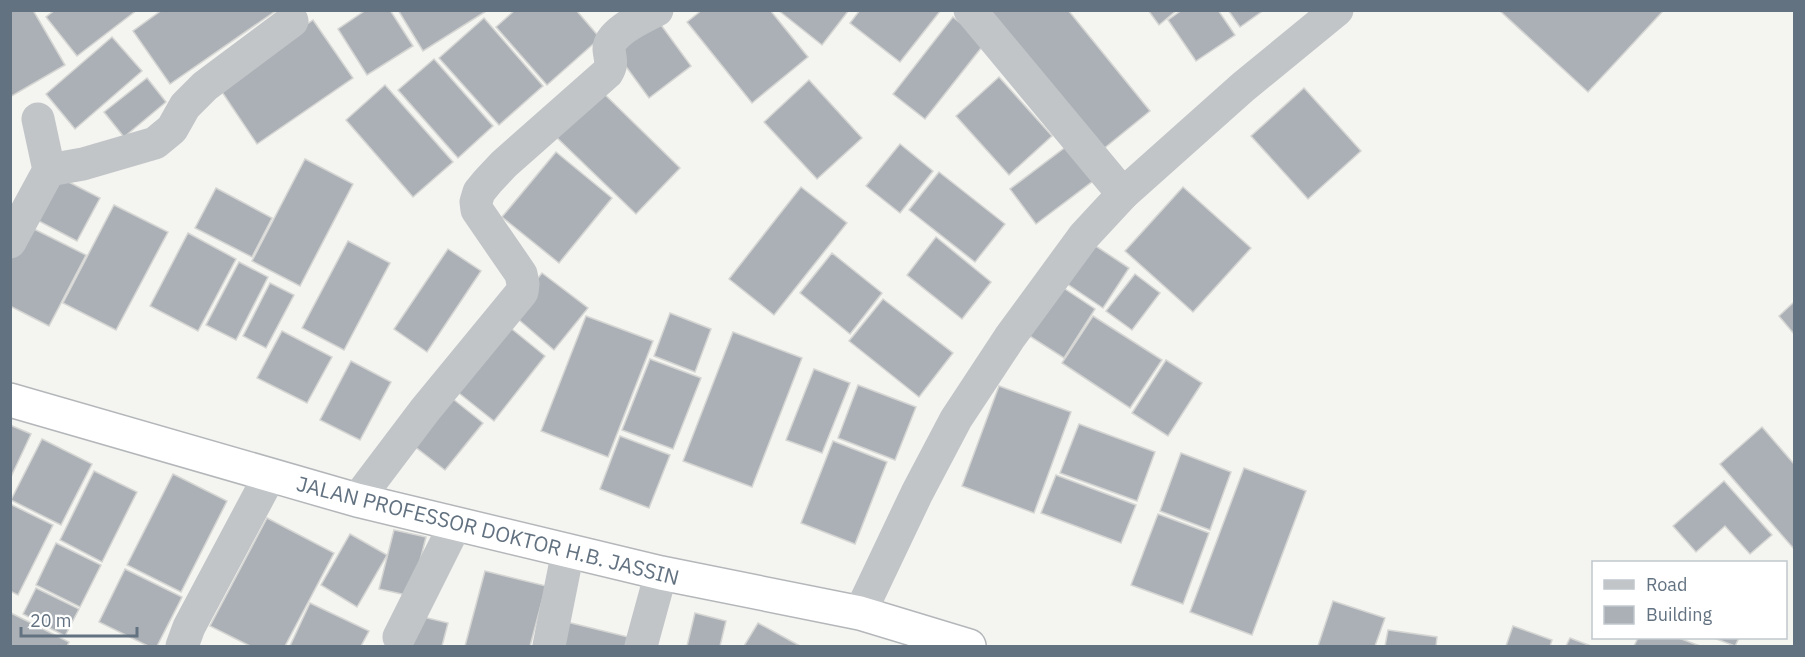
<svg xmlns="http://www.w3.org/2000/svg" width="1805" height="657" viewBox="0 0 1805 657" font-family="'IBM Plex Sans',sans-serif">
  <rect width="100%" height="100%" fill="#f4f4f0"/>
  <!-- building -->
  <g fill="#aab0b6" stroke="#d5d5d3" stroke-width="1.5">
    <polygon points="10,10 33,10 65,65 10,97"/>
    <polygon points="55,10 137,10 77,56 46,17"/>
    <polygon points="162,10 277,10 170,84 133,31"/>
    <polygon points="366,10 390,10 413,46 367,75 338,29"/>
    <polygon points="398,10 488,10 423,51"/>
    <polygon points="515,10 576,10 600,38 547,85 496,27"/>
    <polygon points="702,10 770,10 808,57 752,103 687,22"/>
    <polygon points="778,10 849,10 822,45"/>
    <polygon points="860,10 941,10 900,62 850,23"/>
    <polygon points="988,10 1068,10 1150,111 1102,150"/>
    <polygon points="1148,10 1177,10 1159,25"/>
    <polygon points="1182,10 1218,10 1235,35 1196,61 1168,20"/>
    <polygon points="1228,10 1264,10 1240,27"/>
    <polygon points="1499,10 1663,10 1663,11 1588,92"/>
    <polygon points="653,14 691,66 649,98 611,46"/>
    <polygon points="953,17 985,43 925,119 893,94"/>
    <polygon points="484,18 543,86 499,125 439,58"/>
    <polygon points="313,20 353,78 257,144 218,86"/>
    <polygon points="112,37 142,71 75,129 46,94"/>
    <polygon points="434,59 493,126 458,158 398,90"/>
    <polygon points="999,77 1052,136 1009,175 956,116"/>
    <polygon points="147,78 166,102 124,137 104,112"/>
    <polygon points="809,80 862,138 817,179 764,122"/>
    <polygon points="385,85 453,162 413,197 346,120"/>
    <polygon points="595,85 680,168 636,214 550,131"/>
    <polygon points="1304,88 1361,151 1308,199 1251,136"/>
    <polygon points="900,144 933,171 900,213 866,186"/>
    <polygon points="1067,146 1093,181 1036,224 1010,189"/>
    <polygon points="556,152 612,198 559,263 502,217"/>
    <polygon points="305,159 353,184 300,286 252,261"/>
    <polygon points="939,172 1005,224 975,262 909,210"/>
    <polygon points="57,176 100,198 77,241 35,219"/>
    <polygon points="801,187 847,223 774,315 729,279"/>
    <polygon points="1183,187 1251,248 1193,312 1125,251"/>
    <polygon points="216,188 272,218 252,257 195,228"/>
    <polygon points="114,205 168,232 116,330 63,303"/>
    <polygon points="26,225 86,255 49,326 10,306 10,254"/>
    <polygon points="188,233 236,259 198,331 150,306"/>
    <polygon points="936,237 991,282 962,319 907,275"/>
    <polygon points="1085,239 1129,268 1103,308 1060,279"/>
    <polygon points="348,241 390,263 344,350 302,328"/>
    <polygon points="448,249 481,271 427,352 394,329"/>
    <polygon points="832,253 882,293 850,334 800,293"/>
    <polygon points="239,262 268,277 236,340 206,325"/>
    <polygon points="542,273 588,308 554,350 511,313"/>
    <polygon points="1135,274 1160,293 1132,330 1106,311"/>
    <polygon points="270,283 294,295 266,348 243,336"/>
    <polygon points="1059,285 1095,309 1064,358 1028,335"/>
    <polygon points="883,299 953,353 919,397 849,341"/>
    <polygon points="1794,302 1794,334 1779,316"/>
    <polygon points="670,313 711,329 695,372 654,356"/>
    <polygon points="586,316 653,341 608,457 541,431"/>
    <polygon points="1093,316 1162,360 1130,408 1062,363"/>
    <polygon points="502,321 545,356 494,421 450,386"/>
    <polygon points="282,331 332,357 307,403 257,378"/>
    <polygon points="733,332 802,358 752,487 683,461"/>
    <polygon points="650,359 701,378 673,449 622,430"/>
    <polygon points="1166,360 1202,383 1168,436 1132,413"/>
    <polygon points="351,361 391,382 360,440 320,420"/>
    <polygon points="814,369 850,383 822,453 786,440"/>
    <polygon points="858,385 916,407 895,460 838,438"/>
    <polygon points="999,386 1071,412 1034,513 962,486"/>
    <polygon points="443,391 483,423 445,470 405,439"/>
    <polygon points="1079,424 1155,452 1137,501 1060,473"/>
    <polygon points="10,425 31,434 10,479"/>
    <polygon points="1762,427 1794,464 1794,549 1720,464"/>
    <polygon points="620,436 670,455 649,508 600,489"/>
    <polygon points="42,439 92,464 61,525 11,500"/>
    <polygon points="833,441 887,462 855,544 801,523"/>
    <polygon points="1181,453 1231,472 1210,530 1160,511"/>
    <polygon points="1244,468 1306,491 1252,635 1190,612"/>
    <polygon points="94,471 137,492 102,562 60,540"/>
    <polygon points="173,474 227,501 181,592 127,565"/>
    <polygon points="1056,475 1136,505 1121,543 1041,513"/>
    <polygon points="1724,481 1772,535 1750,554 1725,526 1696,552 1673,526"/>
    <polygon points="10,504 53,525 18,595 10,591"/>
    <polygon points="1158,514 1209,533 1183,604 1131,585"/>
    <polygon points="267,518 334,553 285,646 250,646 210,626"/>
    <polygon points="394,530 426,537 411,596 379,589"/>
    <polygon points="350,534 387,555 357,607 321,585"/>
    <polygon points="56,543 101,565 80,607 36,585"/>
    <polygon points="125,569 182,597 157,646 148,646 99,622"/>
    <polygon points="485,571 546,586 530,646 465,646"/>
    <polygon points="36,588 79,609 65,636 23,614"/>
    <polygon points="1333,601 1385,618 1375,646 1318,646"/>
    <polygon points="310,603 369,631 361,646 290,646"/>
    <polygon points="11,613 69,642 67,646 10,646"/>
    <polygon points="695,613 726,621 720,646 687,646"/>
    <polygon points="415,615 448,623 442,646 407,646"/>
    <polygon points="567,622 632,638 630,646 561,646"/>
    <polygon points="758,623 800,646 744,646"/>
    <polygon points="1513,626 1552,640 1550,646 1506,646"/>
    <polygon points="1388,630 1437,637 1436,646 1385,646"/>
    <polygon points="1570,638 1591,646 1566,646"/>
    <polygon points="1638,638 1679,638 1700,646 1634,646"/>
    <polygon points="1714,638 1739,638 1735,646"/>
  </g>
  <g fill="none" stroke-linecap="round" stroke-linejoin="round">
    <!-- trunk casing -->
    <g stroke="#b4b7ba" stroke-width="36">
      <polyline id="trunk" points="10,400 357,500 661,573 860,613 969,646"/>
    </g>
    <!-- minor -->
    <g stroke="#c1c5c8" stroke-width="33">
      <polyline points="970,10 1123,194"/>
      <polyline points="49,170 83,164 155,143 172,129 185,106 205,86 292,21"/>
      <polyline points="10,242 49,170 38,119"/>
      <path d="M357 500 425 410 522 292 523 284 521 274 477 210 476 202 479 192 488 181 504 164 607 73C613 64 610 59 609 49 609 32 644 17 657 10"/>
      <polyline points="860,613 917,493 956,419 1010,337 1084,236 1123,194 1243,87 1337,10"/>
      <polyline points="399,637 455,525"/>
      <polyline points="182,646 189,627 270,475"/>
      <polyline points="549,646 568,551"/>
      <polyline points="641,646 661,573"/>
    </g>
    <!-- trunk -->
    <use href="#trunk" stroke="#fff" stroke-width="33"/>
  </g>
  <g text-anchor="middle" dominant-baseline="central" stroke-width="6" stroke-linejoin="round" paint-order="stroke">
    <!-- street labels -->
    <g font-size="21" fill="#637281" stroke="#fff">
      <text transform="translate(488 530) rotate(14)">JALAN PROFESSOR DOKTOR H.B. JASSIN</text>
    </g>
  </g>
  <!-- border -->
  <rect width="1805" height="657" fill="none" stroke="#637281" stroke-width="24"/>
  <!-- legend -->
  <rect x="1592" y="561" width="195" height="78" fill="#ffffff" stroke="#c1c7cd" stroke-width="1.5"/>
  <rect x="1604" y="580" width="30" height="9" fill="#c1c5c8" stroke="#c1c7cd" stroke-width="1.5"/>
  <text x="1646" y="591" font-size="18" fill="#637281">Road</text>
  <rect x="1604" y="606" width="30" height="18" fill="#aab0b6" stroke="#c1c7cd" stroke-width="1.5"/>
  <text x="1646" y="621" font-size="18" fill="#637281">Building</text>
  <!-- scale -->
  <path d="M21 627v9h116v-9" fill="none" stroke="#637281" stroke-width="3"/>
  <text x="30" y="627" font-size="18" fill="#637281" stroke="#ffffff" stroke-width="4.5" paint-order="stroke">20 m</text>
</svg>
